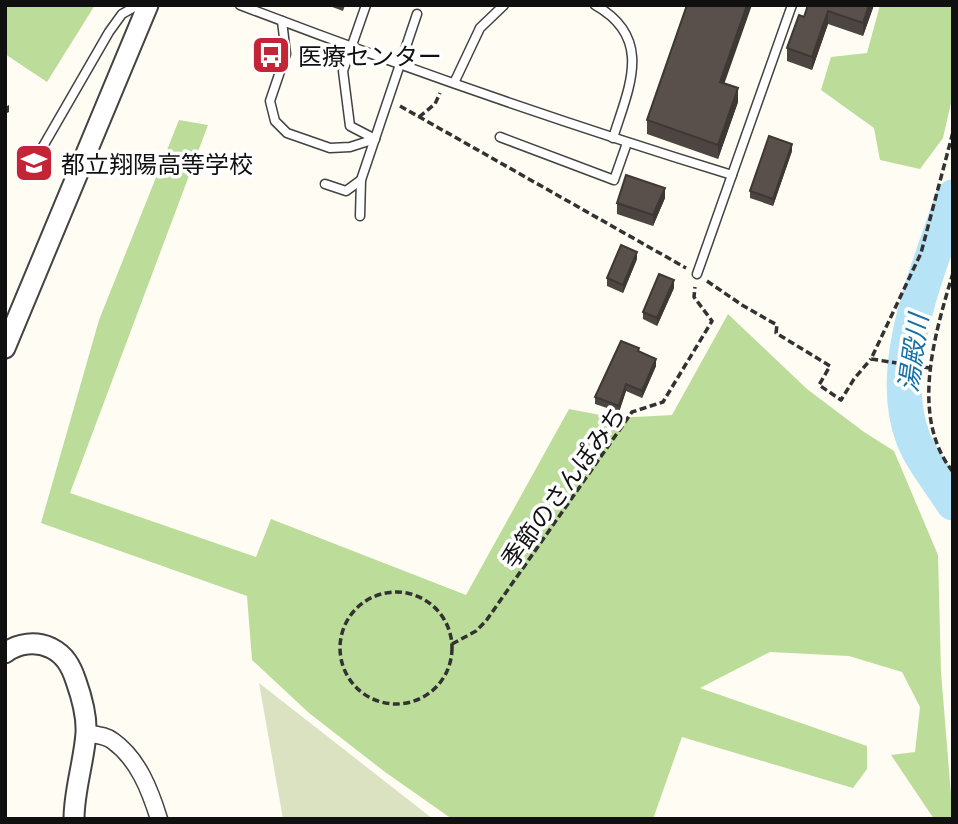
<svg xmlns="http://www.w3.org/2000/svg" width="958" height="824" viewBox="0 0 958 824" font-family="'Playfair Display','Noto Sans JP',serif">
  <rect width="100%" height="100%" fill="#fffcf3"/>
  <!-- forest -->
  <g fill="#bcdc9a">
    <polygon points="5,5 95,5 47,82 5,54"/>
    <polygon points="880,5 953,5 953,94 943,138 920,169 880,160 874,128 821,90 831,57 867,53"/>
    <polygon points="179,120 208,125 70,493 256,557 271,519 466,595 569,409 616,418 672,415 728,314 807,389 864,432 894,451 938,555 941,672 953,819 934,819 891,755 915,752 920,707 902,672 849,656 770,652 700,688 867,746 867,769 853,788 682,737 653,819 452,819 385,772 309,713 252,660 247,596 41,523 99,320"/>
  </g>
  <!-- cemetery -->
  <polygon fill="#dae2c2" points="259,683 433,819 283,819"/>
  <g fill="none" stroke-linecap="round" stroke-linejoin="round">
    <!-- river -->
    <path stroke="#b7e3f7" stroke-width="35" d="M953 197C930 268 885 365 913 438 922 461 940 482 953 503"/>
    <!-- service casing -->
    <g stroke="#434343" stroke-width="11">
      <g id="service">
        <path d="M240 5C402 67 566 124 732 175"/>
        <polyline points="366,5 343,71 350,126 375,139"/>
        <path d="M595 5C654 38 629 87 613 138"/>
        <polyline points="282,21 286,54 270,101 275,121 287,133 330,148 350,147 375,139"/>
        <polyline points="454,83 480,28 504,5"/>
        <polyline points="500,137 614,180 627,143"/>
        <polyline points="34,162 109,32 122,14 138,5"/>
        <polyline points="325,184 346,191 361,180"/>
        <polyline points="360,216 361,180 417,14"/>
        <polyline points="697,274 792,5"/>
      </g>
    </g>
    <!-- minor casing -->
    <g stroke="#434343" stroke-width="19">
      <path id="minor" d="M86 733C95 735 106 735 113 741 138 759 150 790 159 819"/>
    </g>
    <!-- tertiary casing -->
    <g stroke="#434343" stroke-width="23">
      <g id="tertiary">
        <polyline points="5,348 148,5"/>
        <path d="M5 653C18 643 36 641 51 648 65 655 71 666 76 681 82 698 87 715 86 733 84 762 74 790 74 819"/>
      </g>
    </g>
    <!-- path -->
    <g stroke="#323232" stroke-width="3.5" stroke-dasharray="7 3.5" stroke-linecap="butt">
      <polyline points="400,106 686,268"/>
      <polyline points="419,117 435,104 440,93"/>
      <path d="M953 273C935 333 909 417 953 472"/>
      <polyline points="707,281 742,305 777,325 776,333 830,366 819,385 841,400 854,379 871,359"/>
      <polyline points="930,368 871,359 921,253 953,132"/>
      <circle cx="396" cy="648" r="56"/>
      <polyline points="452,644 476,631 486,621 632,412 663,402 712,321 694,297 695,287"/>
    </g>
    <!-- service -->
    <use href="#service" stroke="#fff" stroke-width="8"/>
    <!-- minor -->
    <use href="#minor" stroke="#fff" stroke-width="16"/>
    <!-- tertiary -->
    <use href="#tertiary" stroke="#fff" stroke-width="19"/>
  </g>
  <!-- wall -->
  <g fill="#4d4541">
    <polygon points="327,5 345,5 343,11"/>
    <polygon points="808,5 874,5 863,36 828,24 812,70 787,61 787,48 804,17"/>
    <polygon points="738,102 718,159 647,134 647,120"/>
    <polygon points="792,151 773,206 750,198 750,191"/>
    <polygon points="665,198 653,226 617,214 617,203"/>
    <polygon points="637,259 623,293 607,286 607,278"/>
    <polygon points="674,288 657,326 643,319 643,312"/>
    <polygon points="639,352 656,366 642,398 626,391 619,412 595,404 595,397"/>
  </g>
  <!-- shaded-wall -->
  <g fill="#3e3835">
    <polygon points="747,5 752,5 720,96 720,82"/>
    <polygon points="869,5 874,5 863,36 863,23"/>
    <polygon points="828,11 828,24 812,70 812,57"/>
    <polygon points="738,88 738,102 718,159 718,145"/>
    <polygon points="9,105 9,112 5,114 5,107"/>
    <polygon points="792,144 792,151 773,206 773,199"/>
    <polygon points="665,188 665,198 653,226 653,215"/>
    <polygon points="637,252 637,259 623,293 623,285"/>
    <polygon points="674,280 674,288 657,326 657,318"/>
    <polygon points="656,359 656,366 642,398 642,391"/>
    <polygon points="626,384 626,391 619,412 619,406"/>
  </g>
  <!-- building -->
  <g fill="#59504c" stroke="#3e3835" stroke-width="2">
    <polygon points="687,5 747,5 720,82 738,88 718,145 647,120"/>
    <polygon points="808,5 869,5 863,23 828,11 812,57 787,48 799,15 804,17"/>
    <polygon points="769,136 792,144 773,199 750,191"/>
    <polygon points="626,175 665,188 653,215 617,203"/>
    <polygon points="621,245 637,252 623,285 607,278"/>
    <polygon points="659,274 674,280 657,318 643,312"/>
    <polygon points="621,341 639,348 638,351 656,359 642,391 626,384 619,406 595,397"/>
  </g>
  <!-- icons -->
  <defs>
    <g id="bus-square" transform="scale(2.0125)"><rect x="-9" y="-9" width="18" height="18" rx="4" fill="#c32537" stroke="#fff"/><path d="M-5-6H5V4H4V6H2V4H-2V6H-4V4H-5ZM-3.5-4V0h7V-4ZM-3.5 1.2v1.5H-2V1.2ZM2 1.2v1.5H3.5V1.2Z" fill="#fff"/></g>
    <g id="school-square" transform="scale(2.0125)"><rect x="-9" y="-9" width="18" height="18" rx="4" fill="#c32537" stroke="#fff"/><path d="M0-5L7-2L0 1L-7-2ZM-4 1L0 2.5L4 1V4Q0 6-4 4Z" fill="#fff"/></g>
  </defs>
  <g fill-rule="evenodd">
    <use href="#bus-square" x="271" y="55"/>
    <use href="#school-square" x="34" y="163"/>
  </g>
  <g text-anchor="middle" dominant-baseline="central" stroke-width="7" stroke-linejoin="round" paint-order="stroke">
    <!-- poi labels -->
    <g font-size="24" fill="#101010" stroke="#fff" text-anchor="start">
      <text x="298" y="55">医療センター</text>
      <text x="61" y="163">都立翔陽高等学校</text>
    </g>
    <!-- street labels -->
    <g font-size="24" fill="#101010" stroke="#fff">
      <text transform="translate(562 486) rotate(-54)">季節のさんぽみち</text>
    </g>
    <!-- water labels -->
    <g font-size="26" font-style="italic" fill="#1670a5" stroke="#fff">
      <text transform="translate(912 353) rotate(-82)">湯殿川</text>
    </g>
  </g>
  <!-- border -->
  <rect width="958" height="824" fill="none" stroke="#101010" stroke-width="14"/>
</svg>
